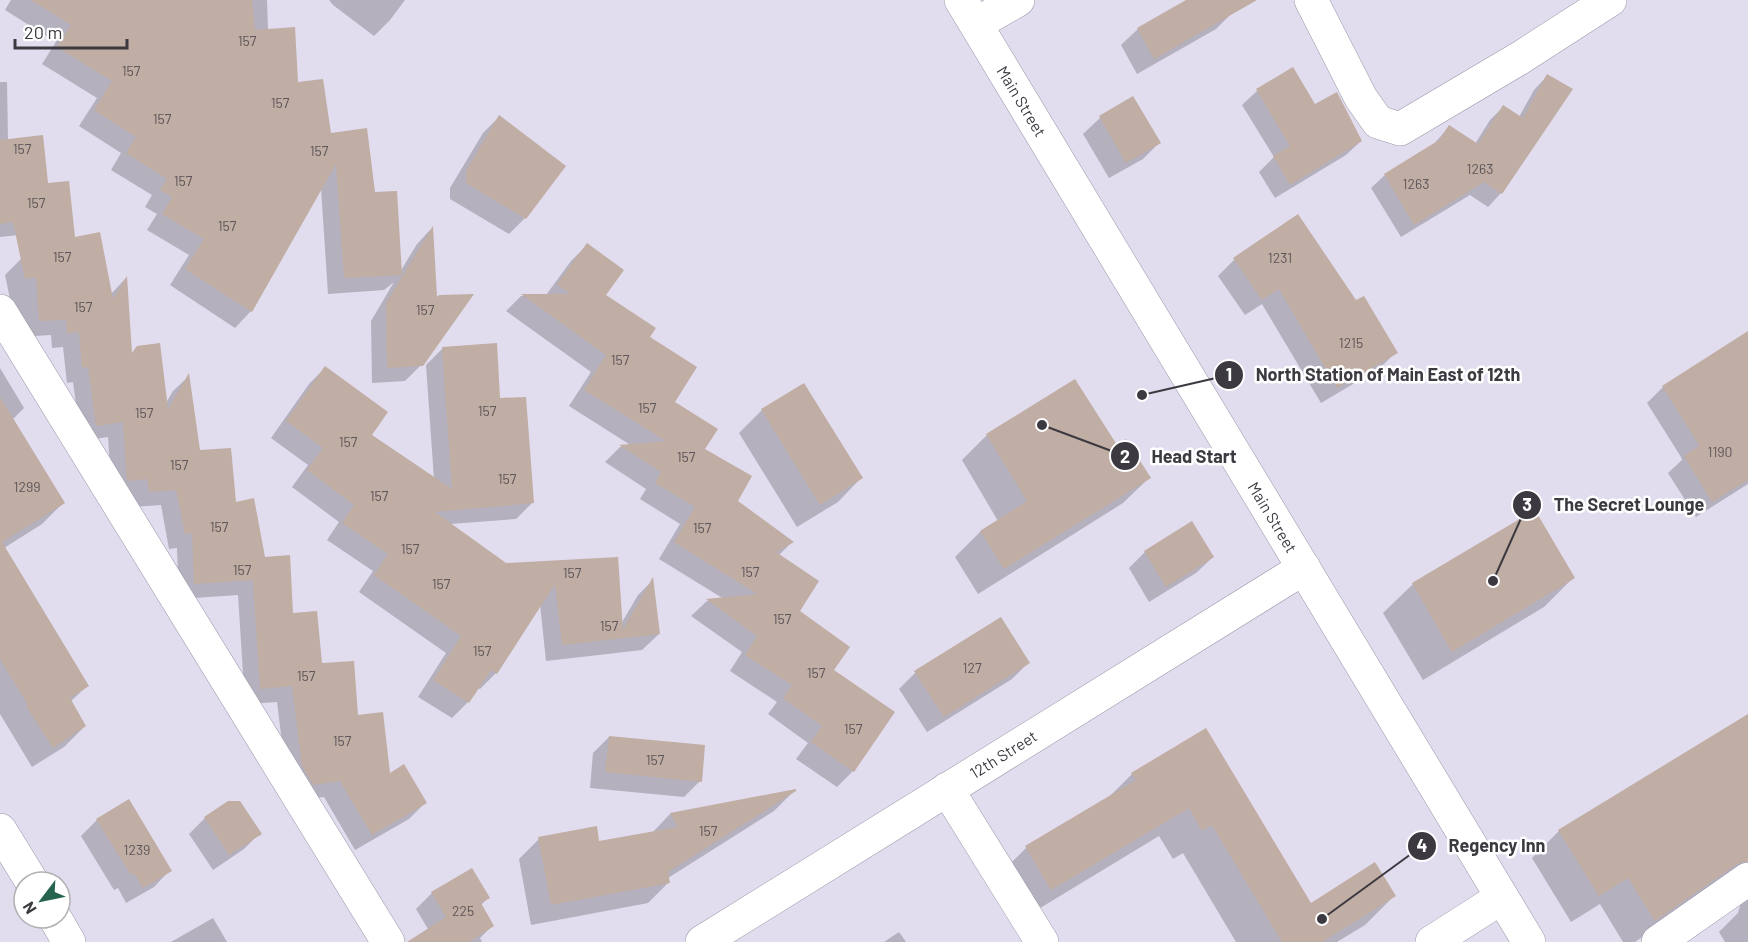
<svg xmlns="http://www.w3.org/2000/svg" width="1748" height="942" viewBox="0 0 1748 942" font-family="Barlow,sans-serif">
  <rect width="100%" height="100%" fill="#e1dcee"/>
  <!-- shadow -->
  <g fill="#0003">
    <polygon points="11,0 267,0 268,30 296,84 373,194 400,272 417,244 431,229 421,365 405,381 372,383 371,321 394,282 384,290 328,294 321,188 251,311 235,328 170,285 189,255 147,230 157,214 145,207 152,195 111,170 121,153 79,126 97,98 42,64 56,42 5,10"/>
    <polygon points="329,0 405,0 390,20 374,36 333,5"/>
    <polygon points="1189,0 1225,0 1232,13 1216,29 1137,74 1121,45 1138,29"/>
    <polygon points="1547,76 1571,89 1501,193 1488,207 1470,195 1401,237 1371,188 1385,175 1432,146 1449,127 1475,144 1490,120 1503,107 1519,117 1534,90"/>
    <polygon points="0,82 7,82 8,141 47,185 55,231 0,237"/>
    <polygon points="1257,91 1314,106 1361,141 1346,155 1275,198 1259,172 1274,157 1242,105"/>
    <polygon points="1133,98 1159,143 1143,159 1109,178 1083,134 1100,118"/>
    <polygon points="499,117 525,218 509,234 450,199 450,188 483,133"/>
    <polygon points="74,239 111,294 125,279 131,354 137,347 166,403 173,391 188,377 198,452 234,504 291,614 321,664 357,717 389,775 425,803 409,819 355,850 324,797 297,800 287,782 277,702 245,704 238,595 179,599 177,548 169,549 161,505 133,507 132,494 112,496 108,437 81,441 73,382 67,383 63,347 52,348 51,335 18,337 5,275 21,259"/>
    <polygon points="587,245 604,296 648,337 672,403 736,501 792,542 778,556 798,611 832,670 853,771 837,787 796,759 808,743 768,714 777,702 730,671 742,652 691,616 707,601 724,599 659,559 680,524 640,499 646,489 605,462 620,447 632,446 569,406 591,372 506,311 521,296 546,295 571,261"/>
    <polygon points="1234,260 1356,302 1396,352 1380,368 1321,403 1262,304 1245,315 1218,276"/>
    <polygon points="1748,333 1748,484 1696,517 1668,473 1682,460 1681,457 1647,403 1663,387"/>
    <polygon points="442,349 499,400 533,502 516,519 450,524 505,565 617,558 621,624 638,595 652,581 659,634 642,650 546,661 540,604 496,673 480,689 478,688 468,702 452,718 418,697 446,653 359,592 373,571 327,540 339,522 292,487 308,465 271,438 309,384 325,368 370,436 434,479 426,365"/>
    <polygon points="0,368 24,408 12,420 63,503 42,524 4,548 87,686 70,702 85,726 64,747 32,767 0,714"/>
    <polygon points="762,410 861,478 838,502 797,527 739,433"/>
    <polygon points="987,435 1116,447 1149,478 1123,503 978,594 955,557 980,532 998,521 962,460"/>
    <polygon points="1534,512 1573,578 1544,607 1423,680 1383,613 1413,584"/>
    <polygon points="1145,552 1213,557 1196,573 1149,602 1129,568"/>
    <polygon points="1028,663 1012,679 927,732 899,689 915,673"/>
    <polygon points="1748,715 1748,942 1725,942 1719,932 1738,913 1740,906 1736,896 1708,891 1635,942 1623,942 1600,904 1571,922 1532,858 1559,831"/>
    <polygon points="1205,730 1310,905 1394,896 1365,925 1337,942 1236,942 1183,853 1173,859 1159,836 1022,919 997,877 1026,848 1106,800 1132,774"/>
    <polygon points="609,737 700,781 684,797 590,788 593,753"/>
    <polygon points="794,791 774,811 668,878 668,883 648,903 531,925 519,859 539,839 598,843 652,833 670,814"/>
    <polygon points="205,818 260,833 244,849 213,870 189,834"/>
    <polygon points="97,820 170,870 154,887 126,903 118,888 114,890 81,836"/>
    <polygon points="432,893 488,898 480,906 492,926 480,938 482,942 411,942 428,929 416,909"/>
    <polygon points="213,918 227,942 171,942"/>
    <polygon points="899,932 906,942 884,942"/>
  </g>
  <!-- building -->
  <g fill="#c0ada3">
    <polygon points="31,0 252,0 255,30 295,27 298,82 323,79 331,133 367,128 375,192 397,191 402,275 344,278 336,164 252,312 185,269 204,239 162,214 172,197 160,190 167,179 126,153 136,137 94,110 112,81 57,47 71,25"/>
    <polygon points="1186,0 1257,0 1154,59 1137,28"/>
    <polygon points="1293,67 1315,104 1337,92 1362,141 1290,185 1273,156 1290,146 1256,89"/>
    <polygon points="1547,74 1573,89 1502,194 1484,182 1414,225 1384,174 1439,140 1449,125 1478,144 1503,105 1523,118"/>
    <polygon points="1133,96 1161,143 1126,163 1099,116"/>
    <polygon points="499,115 566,166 526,219 466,183 466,171"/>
    <polygon points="43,135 48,183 69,181 75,237 100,232 113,299 127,276 132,353 137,346 160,343 168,409 189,373 200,450 231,448 236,502 254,498 265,557 290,555 293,613 317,611 322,663 354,661 358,715 383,712 390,773 404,764 427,803 372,835 340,781 313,785 302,766 292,686 260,689 253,580 194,584 192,533 185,534 176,490 149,492 147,479 127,481 123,422 96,426 88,367 82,368 79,332 67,333 66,320 39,321 36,277 25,279 13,222 0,224 0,140"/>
    <polygon points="1298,214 1356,300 1364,296 1398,353 1337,388 1279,289 1262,300 1233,258"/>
    <polygon points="433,226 437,297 439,295 474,294 423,366 387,368 386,303"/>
    <polygon points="587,243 624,270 606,295 656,328 650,337 697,367 675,402 718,429 705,449 752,476 738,501 794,542 776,552 819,581 800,611 850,647 834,670 895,712 854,772 811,742 822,726 783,698 792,685 745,655 757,636 706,599 757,594 674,542 695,507 655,483 661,472 619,445 666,441 584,390 606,355 521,294 570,294 557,284"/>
    <polygon points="1748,331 1748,480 1712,502 1684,456 1699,446 1696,440 1662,386"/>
    <polygon points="497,343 500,398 526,397 534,503 435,512 506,563 618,557 623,630 653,577 660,634 562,645 555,584 497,674 491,670 469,703 433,680 461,636 374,575 388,554 342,523 354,505 307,470 323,448 286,421 325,366 388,412 372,435 452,489 442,347"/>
    <polygon points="1075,379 1117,445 1126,439 1151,478 1004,569 980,531 1027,501 986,434"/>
    <polygon points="804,383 863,478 820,505 761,409"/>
    <polygon points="0,397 65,503 2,542 89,686 70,698 86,726 53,748 26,706 28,705 0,659"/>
    <polygon points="1535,510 1575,578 1452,652 1412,583"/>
    <polygon points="1192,521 1214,557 1166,587 1144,551"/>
    <polygon points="1001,617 1030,663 944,717 914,671"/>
    <polygon points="1748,714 1748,861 1737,864 1655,921 1628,878 1599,896 1558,830"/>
    <polygon points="1206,728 1311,903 1375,862 1396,896 1322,942 1282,942 1212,825 1202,831 1189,808 1051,890 1025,846 1136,780 1131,773"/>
    <polygon points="609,736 705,745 702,782 605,772"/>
    <polygon points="796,789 796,791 668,872 670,883 551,905 538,837 597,826 599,841 678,827 670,813"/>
    <polygon points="129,799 172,871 143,888 134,873 131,875 96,819"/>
    <polygon points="228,801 240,801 262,834 229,855 204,817"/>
    <polygon points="472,868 490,898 481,903 494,926 469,942 407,942 446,917 431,892"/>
  </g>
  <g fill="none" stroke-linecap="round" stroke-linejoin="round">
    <!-- minor casing -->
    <g stroke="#9c97a9" stroke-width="34">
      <g id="minor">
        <polyline points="1311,0 1361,98 1378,122 1400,129 1520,58 1610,0"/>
        <polyline points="976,24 1018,0"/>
        <polyline points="0,311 388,942"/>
        <polyline points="947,789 1042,942"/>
        <polyline points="0,830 32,882"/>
        <polyline points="55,918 69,942"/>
        <polyline points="702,942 1304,568"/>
        <polyline points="1432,942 1501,898"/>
        <polyline points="1658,942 1748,879"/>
      </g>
    </g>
    <!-- major casing -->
    <g stroke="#9c97a9" stroke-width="34">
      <polyline id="major" points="961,0 1529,942"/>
    </g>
    <!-- minor -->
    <use href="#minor" stroke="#fff" stroke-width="33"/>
    <!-- major -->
    <use href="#major" stroke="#fff" stroke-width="33"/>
  </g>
  <g text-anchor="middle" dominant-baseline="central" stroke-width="5" stroke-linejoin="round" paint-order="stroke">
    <!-- number labels -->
    <g font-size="14" fill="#5d565a">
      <text x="247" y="40">157</text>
      <text x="131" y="70">157</text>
      <text x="280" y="102">157</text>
      <text x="162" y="118">157</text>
      <text x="22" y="148">157</text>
      <text x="319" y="150">157</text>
      <text x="1480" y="168">1263</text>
      <text x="183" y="180">157</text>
      <text x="1416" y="183">1263</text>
      <text x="36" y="202">157</text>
      <text x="227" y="225">157</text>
      <text x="62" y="256">157</text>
      <text x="1280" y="257">1231</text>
      <text x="83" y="306">157</text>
      <text x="425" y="309">157</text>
      <text x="1351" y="342">1215</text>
      <text x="620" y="359">157</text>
      <text x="647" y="407">157</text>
      <text x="487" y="410">157</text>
      <text x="144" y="412">157</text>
      <text x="348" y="441">157</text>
      <text x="1720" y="451">1190</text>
      <text x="686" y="456">157</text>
      <text x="179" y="464">157</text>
      <text x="507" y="478">157</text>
      <text x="27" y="486">1299</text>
      <text x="379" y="495">157</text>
      <text x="219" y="526">157</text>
      <text x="702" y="527">157</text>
      <text x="410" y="548">157</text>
      <text x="242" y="569">157</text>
      <text x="750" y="571">157</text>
      <text x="572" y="572">157</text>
      <text x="441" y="583">157</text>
      <text x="782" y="618">157</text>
      <text x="609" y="625">157</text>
      <text x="482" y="650">157</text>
      <text x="972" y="667">127</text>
      <text x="816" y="672">157</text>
      <text x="306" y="675">157</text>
      <text x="853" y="728">157</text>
      <text x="342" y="740">157</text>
      <text x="655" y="759">157</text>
      <text x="708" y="830">157</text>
      <text x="137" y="849">1239</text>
      <text x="463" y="910">225</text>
    </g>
    <!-- street labels -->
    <g font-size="16" fill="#3c3941" stroke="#fff">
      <text transform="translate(1022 101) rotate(59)">Main Street</text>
      <text transform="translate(1273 517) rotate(59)">Main Street</text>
      <text transform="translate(1003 754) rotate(-32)">12th Street</text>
    </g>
  </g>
  <!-- callouts -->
  <path fill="none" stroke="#3c3941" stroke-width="2" d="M1142 395L1229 375M1042 425L1125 456M1493 581L1527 505M1322 919L1422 846"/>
  <g fill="#3c3941" stroke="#fff" stroke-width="2">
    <circle cx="1142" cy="395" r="6"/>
    <circle cx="1042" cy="425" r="6"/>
    <circle cx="1493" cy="581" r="6"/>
    <circle cx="1322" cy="919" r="6"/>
    <circle cx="1229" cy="375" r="15"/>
    <circle cx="1125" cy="456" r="15"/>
    <circle cx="1527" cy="505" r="15"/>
    <circle cx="1422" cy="846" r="15"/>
  </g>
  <g font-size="18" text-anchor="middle" font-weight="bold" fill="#fff">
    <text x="1229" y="381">1</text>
    <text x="1125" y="463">2</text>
    <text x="1527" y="511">3</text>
    <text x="1422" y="852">4</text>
  </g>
  <g font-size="18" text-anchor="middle" font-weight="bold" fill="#3c3941" stroke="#fff" stroke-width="5" stroke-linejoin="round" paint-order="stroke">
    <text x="1388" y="381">North Station of Main East of 12th</text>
    <text x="1194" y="463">Head Start</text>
    <text x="1629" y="511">The Secret Lounge</text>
    <text x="1497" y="852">Regency Inn</text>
  </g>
  <!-- north arrow -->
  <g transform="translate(42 900) rotate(238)"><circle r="28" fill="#ffffff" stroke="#b1b0b3" stroke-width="1.5"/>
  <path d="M0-4.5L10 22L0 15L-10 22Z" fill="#276450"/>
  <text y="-9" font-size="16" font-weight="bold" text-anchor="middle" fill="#3c3941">N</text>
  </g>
  <!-- scale -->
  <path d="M15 39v9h112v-9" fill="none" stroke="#3c3941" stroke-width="3"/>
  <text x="24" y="39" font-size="18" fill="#3c3941" stroke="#ffffff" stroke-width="4.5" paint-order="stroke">20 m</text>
</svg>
